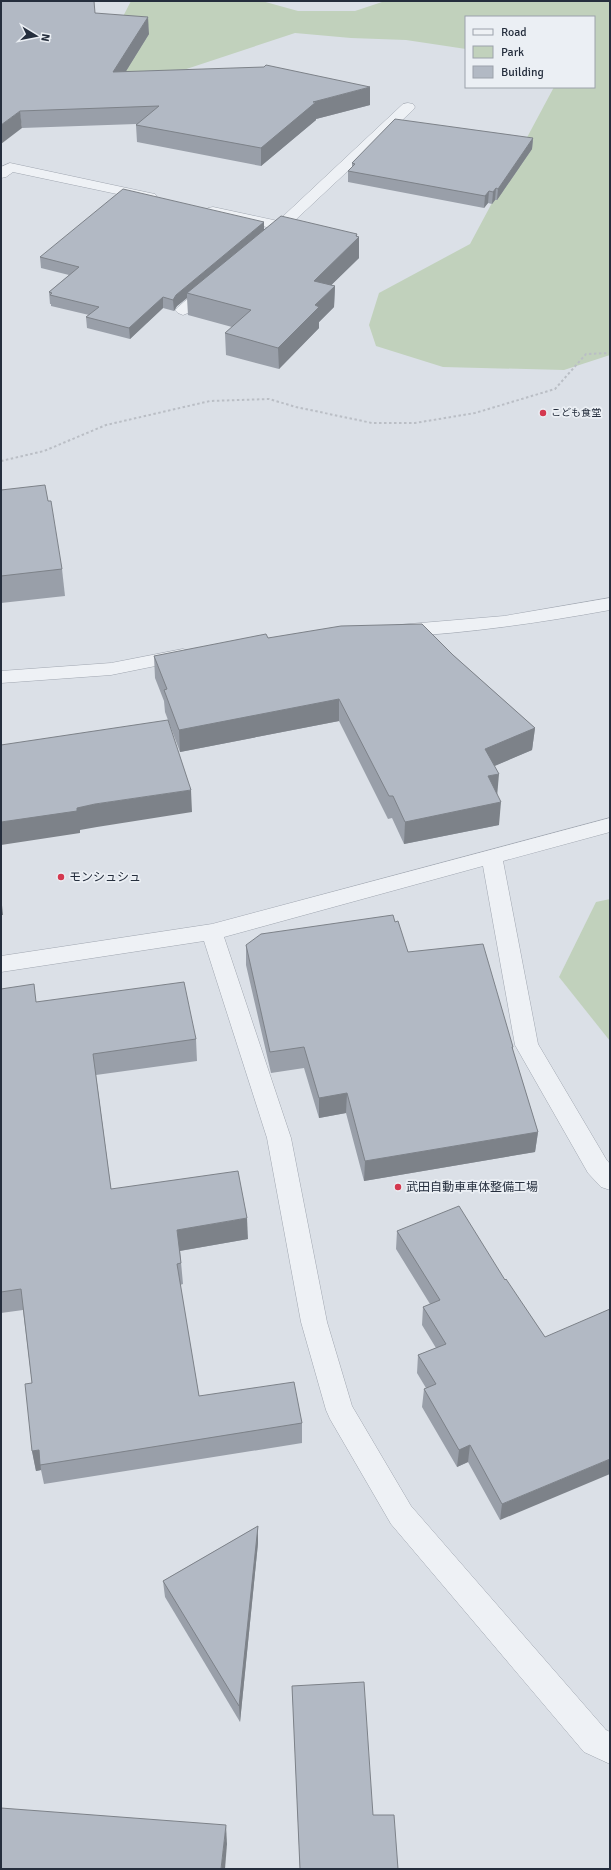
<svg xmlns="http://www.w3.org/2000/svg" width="611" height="1870" viewBox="0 0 611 1870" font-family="Signika,'Noto Sans JP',sans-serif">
  <rect width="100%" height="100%" fill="#dbe0e7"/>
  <!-- green -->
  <g fill="#c1d1bc">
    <polygon points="131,1 262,1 298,11 355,11 385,1 610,1 610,355 564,370 443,367 376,346 369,325 379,293 470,244 554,87 594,87 594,17 466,17 466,49 406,40 351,38 295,33 129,88 96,69"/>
    <polygon points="610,899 610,1041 559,977 596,902"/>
  </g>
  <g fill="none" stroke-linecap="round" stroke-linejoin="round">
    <!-- minor casing -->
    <g stroke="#a1a7b1" stroke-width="1">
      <g id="minor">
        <polygon points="408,103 413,104 415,107 413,110 290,225 288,229 273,241 263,241 261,238 271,228 208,214 206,211 208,208 213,207 278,221 403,104"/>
        <polygon points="10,163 150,193 155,194 157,197 155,200 150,201 13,172 6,177 1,178 1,167"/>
        <polygon points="211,282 216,283 218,286 216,289 188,313 183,315 178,313 175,310 178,307 206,283"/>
        <path d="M610 598V610C539 623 469 633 397 637L390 635 388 631 390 627 397 625 504 616Z"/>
        <polygon points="183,649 190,651 192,655 190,659 111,675 1,683 1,671 111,663"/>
        <polygon points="610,818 610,832 503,861 538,1044 606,1159 610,1164 610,1190 601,1187 588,1173 515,1045 483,866 224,937 291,1138 327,1322 352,1406 411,1506 606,1730 610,1732 610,1764 584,1752 391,1524 330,1419 326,1410 301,1322 267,1138 204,941 1,972 1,956 212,924"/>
      </g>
    </g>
    <!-- path -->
    <polyline stroke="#babec5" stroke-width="2" stroke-dasharray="2.5 2.5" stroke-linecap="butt" points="1,461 44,451 106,425 210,401 269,399 296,407 372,423 415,423 475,413 555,389 586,354 610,353"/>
    <!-- minor -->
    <use href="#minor" fill="#eef1f5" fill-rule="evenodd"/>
  </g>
  <!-- wall -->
  <g fill="#999fa9">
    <polygon points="1,1 95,13 149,34 126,71 370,105 316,119 316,120 261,166 137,142 136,125 136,124 22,128"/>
    <polygon points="533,138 532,149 497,200 495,200 492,204 488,203 484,208 348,182 348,171 352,167 352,163"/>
    <polygon points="264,222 264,230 357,236 359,258 331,285 335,286 334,307 319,322 319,328 279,369 226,355 225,333 232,327 188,315 187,298 177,306 174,311 163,308 130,339 87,328 86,317 89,315 51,306 51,304 50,304 49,292 69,275 41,268 40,257"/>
    <polygon points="1,490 48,501 62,569 65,596 1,603"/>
    <polygon points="268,638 453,655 535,728 532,750 494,766 499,825 404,844 392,818 388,819 339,721 180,752 165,712 164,701 155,678 154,656"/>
    <polygon points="395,922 408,952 513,1047 513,1051 538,1132 535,1152 364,1181 346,1113 319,1118 304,1068 271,1073 246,965 246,945"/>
    <polygon points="1,989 36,1002 196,1039 197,1061 96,1075 111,1189 248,1239 180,1251 183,1284 180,1285 199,1396 302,1423 302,1443 44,1484 41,1470 36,1471 32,1451 32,1383 23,1310 1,1313"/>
    <polygon points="397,1231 505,1280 545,1337 500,1520 468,1462 457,1467 422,1407 424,1389 426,1388 417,1373 418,1355 436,1348 422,1325 423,1307 430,1304 396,1249"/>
    <polygon points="258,1526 258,1543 240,1722 165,1597 163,1581"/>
    <polygon points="292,1686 373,1815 398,1869 300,1869 293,1706"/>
  </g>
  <!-- shaded-wall -->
  <g fill="#7d8289">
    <polygon points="148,17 149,34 115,89 113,72"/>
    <polygon points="370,87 370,105 316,119 316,120 261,166 261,148 313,102"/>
    <polygon points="20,111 22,128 1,144 1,125"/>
    <polygon points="533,138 532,149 497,200 498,189"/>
    <polygon points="496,188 495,200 492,204 493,192"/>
    <polygon points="489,191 488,203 484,208 485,196"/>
    <polygon points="264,222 264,233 187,293 187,298 177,306 174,311 173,300 176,295"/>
    <polygon points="357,234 357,239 359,237 359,258 314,302 314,281"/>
    <polygon points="335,286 334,307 319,322 319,328 279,369 278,348 315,305"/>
    <polygon points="163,297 163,308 130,339 129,328"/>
    <polygon points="339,699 339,721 180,752 179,730"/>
    <polygon points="535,728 532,750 483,771 485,749"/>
    <polygon points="499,774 497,797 488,776"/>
    <polygon points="191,790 192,812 97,827 80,830 80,833 1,845 1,822 95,804"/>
    <polygon points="501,802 499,825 404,844 405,822"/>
    <polygon points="1,896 3,915 1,915"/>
    <polygon points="347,1093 346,1113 319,1118 319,1098"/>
    <polygon points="538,1132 535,1152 364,1181 365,1161"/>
    <polygon points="247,1218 248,1239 179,1251 177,1230"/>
    <polygon points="470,1445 468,1462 457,1467 459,1450"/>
    <polygon points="39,1450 41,1470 36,1471 32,1451"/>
    <polygon points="610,1459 610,1474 500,1520 502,1504"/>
    <polygon points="258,1526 258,1543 240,1722 239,1706"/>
    <polygon points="226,1825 227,1844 225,1869 221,1869"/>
  </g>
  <!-- building -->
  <g fill="#b2b9c4" stroke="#7d8289">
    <polygon points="1,1 94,1 95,13 148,17 113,72 264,67 266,65 370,87 313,102 316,102 261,148 136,125 159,106 20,111 1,125"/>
    <polygon points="395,119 533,138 498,189 496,188 493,192 489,191 485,196 348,171 355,164 352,163"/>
    <polygon points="123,189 264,222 176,295 173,300 163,297 129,328 86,317 99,307 50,295 52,293 49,292 79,267 40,257"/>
    <polygon points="281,216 357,234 356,236 359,237 314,281 335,286 315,305 319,307 278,348 225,333 251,310 187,293"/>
    <polygon points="45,485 48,501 51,501 62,569 1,576 1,490"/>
    <polygon points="422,624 453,655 535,728 485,749 499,774 488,776 501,802 405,822 393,796 389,796 339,699 179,730 164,690 167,689 154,656 266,634 268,638 341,626"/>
    <polygon points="168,720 191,790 95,804 77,808 77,811 1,822 1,745"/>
    <polygon points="393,915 395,922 398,921 408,952 483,944 513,1047 512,1047 538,1132 365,1161 347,1093 319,1098 304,1047 270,1052 246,945 261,934"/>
    <polygon points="184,982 196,1039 93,1054 111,1189 238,1171 247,1218 177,1230 181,1263 177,1264 199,1396 294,1382 302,1423 40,1465 39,1450 32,1451 25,1384 32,1383 21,1289 1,1292 1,989 34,984 36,1002"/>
    <polygon points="459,1206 505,1280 506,1279 545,1337 610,1309 610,1459 502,1504 470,1445 459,1450 424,1389 436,1384 418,1355 446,1344 423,1307 440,1300 397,1231"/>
    <polygon points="258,1526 239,1706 163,1581"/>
    <polygon points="364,1682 373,1815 394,1815 398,1869 300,1869 292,1686"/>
    <polygon points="1,1808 226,1825 221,1869 1,1869"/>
  </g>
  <!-- markers -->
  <g fill="#d4384f" stroke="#ebeff4" stroke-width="1.5">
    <circle cx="543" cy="413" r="4"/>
    <circle cx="61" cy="877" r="4"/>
    <circle cx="398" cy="1187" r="4"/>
  </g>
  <g text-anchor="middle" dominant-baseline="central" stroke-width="3.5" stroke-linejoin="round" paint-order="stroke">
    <!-- far-poi labels -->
    <g font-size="10" fill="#252e3d" stroke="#ebeff4" text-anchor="start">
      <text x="551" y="413">こども食堂</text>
    </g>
    <!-- poi labels -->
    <g font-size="12" fill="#252e3d" stroke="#ebeff4" text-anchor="start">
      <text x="69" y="877">モンシュシュ</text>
      <text x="406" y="1187">武田自動車車体整備工場</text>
    </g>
  </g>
  <!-- border -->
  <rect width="611" height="1870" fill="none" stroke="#252e3d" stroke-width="4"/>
  <!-- legend -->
  <rect x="465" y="16" width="130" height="72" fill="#ebeff4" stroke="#9ca2ab"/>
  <rect x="473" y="29" width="20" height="6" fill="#eef1f5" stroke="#9ca2ab"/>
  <text x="501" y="36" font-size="12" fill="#252e3d">Road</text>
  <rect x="473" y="46" width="20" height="12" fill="#c1d1bc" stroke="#9ca2ab"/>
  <text x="501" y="56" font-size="12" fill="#252e3d">Park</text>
  <rect x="473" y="66" width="20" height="12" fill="#b2b9c4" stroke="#9ca2ab"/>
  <text x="501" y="76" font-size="12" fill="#252e3d">Building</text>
  <!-- north arrow -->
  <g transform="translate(36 36) rotate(100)" stroke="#ebeff4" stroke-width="3" paint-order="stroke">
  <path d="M0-3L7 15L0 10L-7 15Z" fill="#252e3d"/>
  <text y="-6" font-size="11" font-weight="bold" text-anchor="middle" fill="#252e3d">N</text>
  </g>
</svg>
